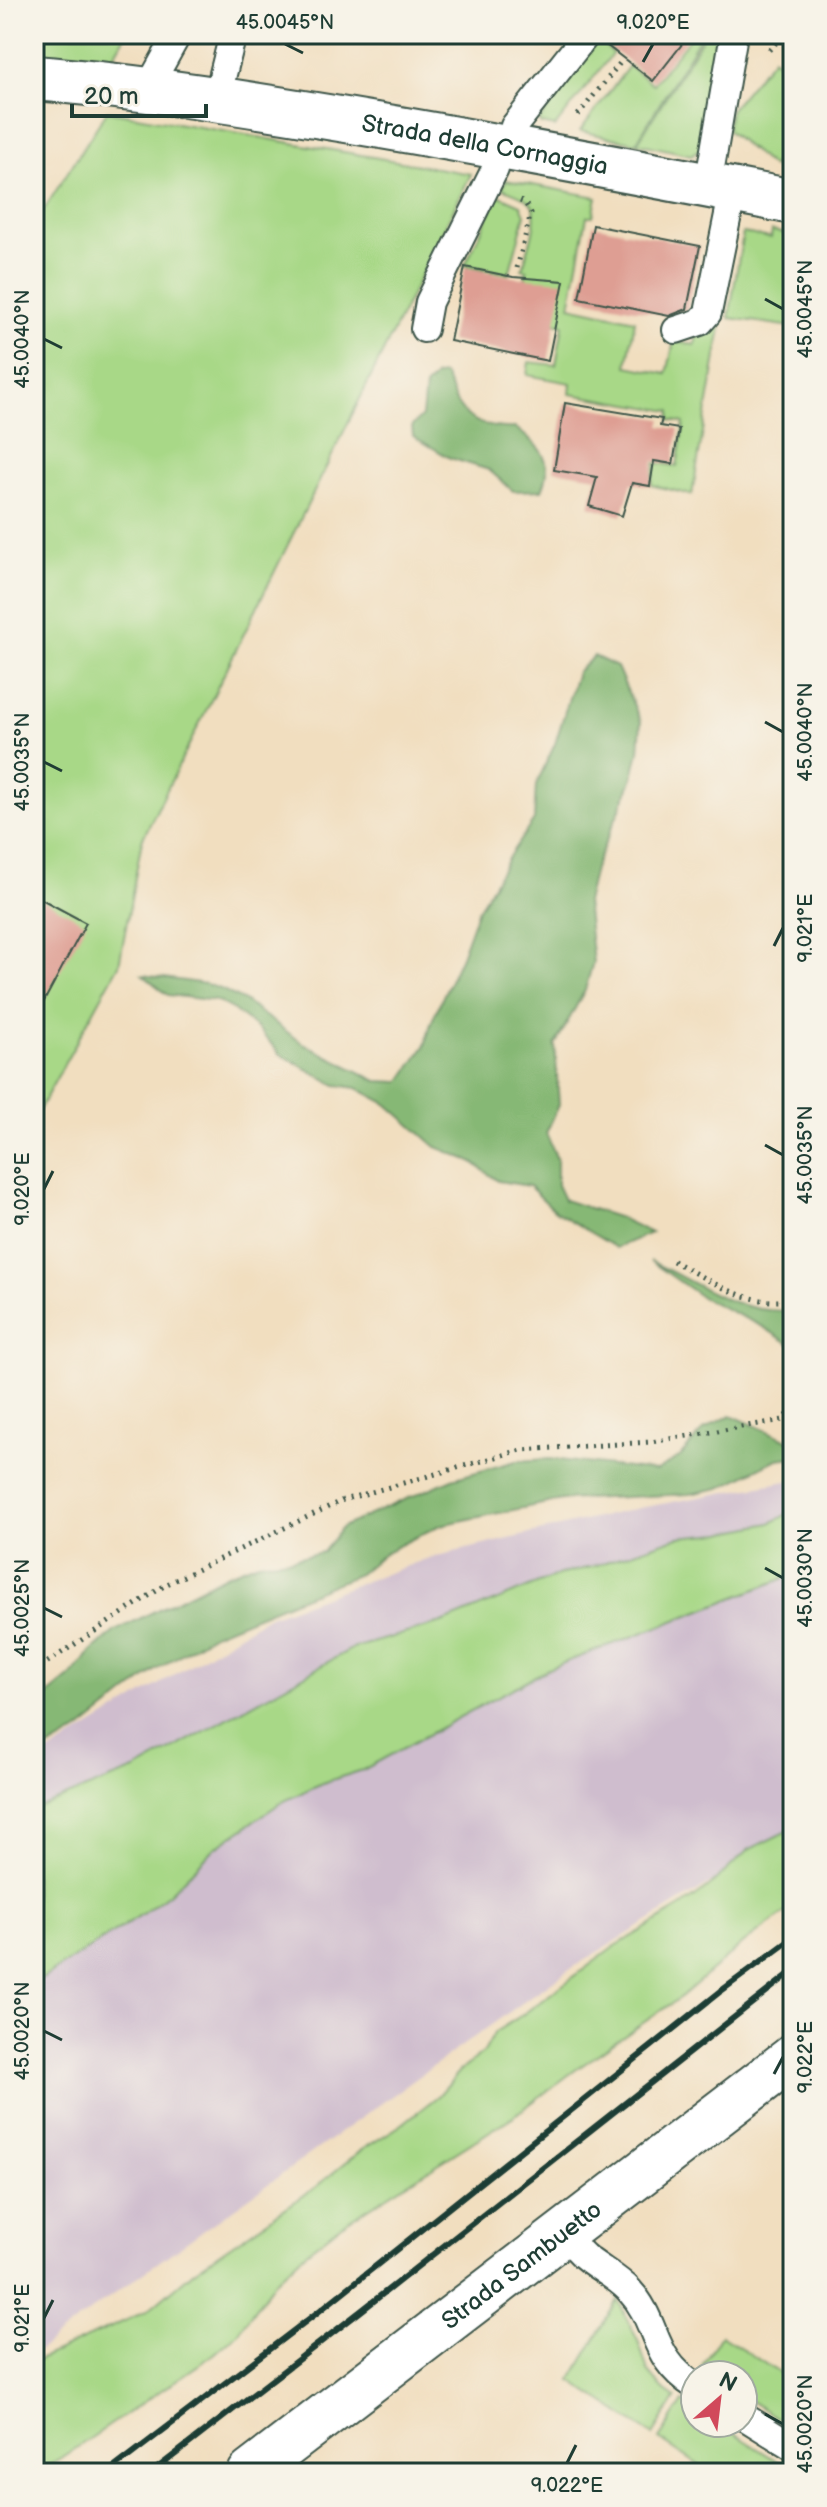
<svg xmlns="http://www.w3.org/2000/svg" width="827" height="2507" viewBox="0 0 827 2507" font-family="'Balsamiq Sans',sans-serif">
  <rect width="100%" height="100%" fill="#f7f3e8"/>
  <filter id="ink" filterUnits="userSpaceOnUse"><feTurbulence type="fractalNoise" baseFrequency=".0125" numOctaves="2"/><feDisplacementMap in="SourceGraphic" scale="16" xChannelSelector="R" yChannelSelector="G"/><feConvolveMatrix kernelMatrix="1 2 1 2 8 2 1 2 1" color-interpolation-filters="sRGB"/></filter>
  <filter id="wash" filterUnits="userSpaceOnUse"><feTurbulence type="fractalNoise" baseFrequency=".006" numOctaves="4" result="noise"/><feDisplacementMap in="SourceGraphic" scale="32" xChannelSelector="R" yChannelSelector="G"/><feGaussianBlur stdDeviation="1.8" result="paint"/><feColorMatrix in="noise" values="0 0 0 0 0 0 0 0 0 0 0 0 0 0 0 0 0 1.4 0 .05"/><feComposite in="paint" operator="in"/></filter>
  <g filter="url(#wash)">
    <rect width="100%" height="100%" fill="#f1debf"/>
    <!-- industrial -->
    <polygon fill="#cfbdce" points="793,1480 793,1833 567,1971 101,2303 34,2354 34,1762 267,1617 429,1558 634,1509"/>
    <!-- green -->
    <g fill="#a8d887" stroke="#648a5e" stroke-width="2">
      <polygon points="34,34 126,34 113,57 34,53"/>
      <polygon points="693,34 702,34 636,143 580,131 629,66 653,84"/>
      <polygon points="705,34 723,34 700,149 691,155 637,143"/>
      <polygon points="597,40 613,53 555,127 541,124 539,121"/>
      <polygon points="773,58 793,73 793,141 772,167 727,130 730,110"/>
      <polygon points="107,111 471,174 142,840 119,965 34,1119 34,225"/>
      <path d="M506 180 597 197 593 216H587L570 306 635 320 627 366 667 374 674 341 695 345 697 335 710 326 721 328 692 495 651 485 656 463 677 466 684 423 670 420 671 411 570 394 571 383 527 375 529 362 556 365 563 325 555 323 525 280 527 270 522 269C527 253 542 215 530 202 523 195 511 192 502 188Z"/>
      <polygon points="498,195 521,205 525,215 509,274 465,265"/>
      <polygon points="772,231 793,235 793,327 729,318 743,233 771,238"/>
      <polygon points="793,1508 793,1575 548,1669 363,1770 322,1783 282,1802 215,1848 169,1894 142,1914 34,1984 34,1809 135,1770 353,1648 442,1623 558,1575 591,1567 678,1537 722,1533 770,1523 783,1517"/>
      <polygon points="793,1828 793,1907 745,1942 682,1996 574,2071 514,2116 340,2226 300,2257 275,2281 237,2334 213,2355 63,2457 34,2473 34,2362 147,2311 194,2271 313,2189 360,2151 401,2125 438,2096 460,2071 484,2052 495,2032 522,2015 614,1947 681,1907 709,1887 748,1850"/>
      <polygon points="618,2300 638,2341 648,2371 662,2388 676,2398 653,2435 571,2381"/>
      <polygon points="721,2335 793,2382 793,2428 743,2396 743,2375 709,2375 700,2369"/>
      <polygon points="683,2402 695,2409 695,2423 717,2423 793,2471 793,2473 711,2473 659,2439"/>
    </g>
    <!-- forest -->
    <g fill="#86b874" stroke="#527a54" stroke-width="2">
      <path d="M444 375C450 385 452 396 458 405 471 425 495 429 516 428 539 447 556 459 542 490L513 491 489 470 450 458 413 436 412 426 422 416 425 387 436 376Z"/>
      <polygon points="594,656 617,667 641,722 639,752 631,783 594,869 586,902 593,962 585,990 555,1045 559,1105 546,1133 557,1159 557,1185 564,1200 620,1218 651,1233 616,1248 555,1211 529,1186 498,1181 471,1161 436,1147 387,1104 357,1088 336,1085 280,1054 258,1029 232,1009 217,1001 168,995 143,975 206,984 223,990 244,1001 304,1044 377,1081 400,1082 425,1046 431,1023 461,956 477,912 510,855 534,820 536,785 555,744 577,672"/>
      <path d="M650 1261C697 1283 739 1316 793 1310V1346L763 1327 703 1298Z"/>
      <polygon points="731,1415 790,1441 793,1438 793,1457 777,1459 720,1488 690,1494 562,1500 440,1525 384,1553 359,1574 213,1634 156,1670 79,1731 51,1747 34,1751 34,1707 71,1676 91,1652 115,1631 228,1574 258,1562 290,1559 323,1552 342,1527 452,1479 516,1461 550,1459 656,1471 681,1456 703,1430"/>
    </g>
    <g id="blocks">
      <!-- building -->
      <g fill="#de9e93">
        <polygon points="603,34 690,34 653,81 601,41"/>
        <polygon points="593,225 700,246 687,309 669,316 579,298"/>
        <polygon points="465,267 513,277 564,281 548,361 450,341"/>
        <polygon points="565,403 662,419 660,426 679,429 673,464 654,461 650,486 632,483 622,516 589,506 597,477 554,470"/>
        <polygon points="34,895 86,923 34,1020"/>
      </g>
    </g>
  </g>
  <g filter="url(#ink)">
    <use href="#blocks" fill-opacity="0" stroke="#3e5549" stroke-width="2"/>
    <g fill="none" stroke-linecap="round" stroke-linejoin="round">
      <!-- service casing -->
      <g stroke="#3e5549" stroke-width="30">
        <g id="service">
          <polyline points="148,88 178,34"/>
          <polyline points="217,98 233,34"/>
          <polyline points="508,148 514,126 587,34"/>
          <polyline points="708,185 734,34"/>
          <polyline points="424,329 429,302 495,169 498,146"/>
          <polyline points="676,330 700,322 708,313 733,190"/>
          <path d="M562 2234C570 2241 577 2249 584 2256 598 2268 617 2277 629 2290 660 2323 649 2357 695 2386"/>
          <polyline points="743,2416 793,2447"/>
        </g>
      </g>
      <!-- minor casing -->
      <g stroke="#3e5549" stroke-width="48">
        <g id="minor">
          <path id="s1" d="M34 78C149 87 262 106 376 125 515 149 654 175 793 202"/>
          <path id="s2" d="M250 2473 793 2057"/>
        </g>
      </g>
      <!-- path -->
      <g stroke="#3e5549" stroke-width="5" stroke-dasharray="2 6" stroke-linecap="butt">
        <polyline points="769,50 785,34"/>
        <polyline points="578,115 620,63"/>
        <polyline points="517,268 531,213 525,203 520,201"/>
        <path d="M673 1261C709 1280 750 1309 793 1299"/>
        <polyline points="34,1671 167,1584 343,1500 521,1450 651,1442 783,1420 793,1409"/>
      </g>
      <!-- service -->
      <use href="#service" stroke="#fff" stroke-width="26"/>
      <!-- minor -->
      <use href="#minor" stroke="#fff" stroke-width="44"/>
      <!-- rail -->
      <g stroke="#1f3d34" stroke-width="6">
        <polyline points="107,2473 318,2312 721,1991 793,1938"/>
        <polyline points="151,2473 361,2311 793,1971"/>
      </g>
    </g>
  </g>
  <!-- ticks -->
  <path fill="none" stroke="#1f3d34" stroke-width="3" d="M285 44 303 53M643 62 653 44M765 299 783 309M44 339 62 348M765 722 783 732M44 762 62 771M774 946 783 928M765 1145 783 1155M44 1189 53 1171M765 1568 783 1578M44 1608 62 1617M44 2031 62 2040M774 2074 783 2057M44 2318 53 2300M765 2414 783 2424M567 2463 576 2445"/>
  <g text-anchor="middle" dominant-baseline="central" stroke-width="7" stroke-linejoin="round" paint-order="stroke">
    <!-- street labels -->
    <g font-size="24" fill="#1f3d34" stroke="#f7f3e8">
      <text stroke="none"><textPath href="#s1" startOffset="456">Strada della Cornaggia</textPath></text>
      <text stroke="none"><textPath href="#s2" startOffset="342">Strada Sambuetto</textPath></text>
    </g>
  </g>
  <!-- margin -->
  <rect width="827" height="2507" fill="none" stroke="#f7f3e8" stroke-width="88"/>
  <!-- north arrow -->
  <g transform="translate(719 2399) rotate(28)"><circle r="38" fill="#f7f3e8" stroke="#a1aaa0" stroke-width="2"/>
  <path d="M0-6L14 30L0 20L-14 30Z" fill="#d1495b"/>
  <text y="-12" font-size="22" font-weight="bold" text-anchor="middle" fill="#1f3d34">N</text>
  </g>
  <!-- scale -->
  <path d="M72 104v12h134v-12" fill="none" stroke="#1f3d34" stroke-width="4"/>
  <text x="84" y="104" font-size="24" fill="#1f3d34" stroke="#f7f3e8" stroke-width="6" paint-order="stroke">20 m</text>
  <rect x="44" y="44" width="739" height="2419" fill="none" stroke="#1f3d34" stroke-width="3"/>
  <g font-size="20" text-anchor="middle" fill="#1f3d34">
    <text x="285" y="29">45.0045°N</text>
    <text x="653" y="29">9.020°E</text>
    <text transform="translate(805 309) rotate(-90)" y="7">45.0045°N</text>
    <text transform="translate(22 339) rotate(-90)" y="7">45.0040°N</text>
    <text transform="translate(805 732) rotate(-90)" y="7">45.0040°N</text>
    <text transform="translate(22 762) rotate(-90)" y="7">45.0035°N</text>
    <text transform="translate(805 928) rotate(-90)" y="7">9.021°E</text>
    <text transform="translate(805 1155) rotate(-90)" y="7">45.0035°N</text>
    <text transform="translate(22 1189) rotate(-90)" y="7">9.020°E</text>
    <text transform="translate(805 1578) rotate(-90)" y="7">45.0030°N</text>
    <text transform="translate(22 1608) rotate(-90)" y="7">45.0025°N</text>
    <text transform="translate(22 2031) rotate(-90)" y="7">45.0020°N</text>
    <text transform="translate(805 2057) rotate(-90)" y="7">9.022°E</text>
    <text transform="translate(22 2318) rotate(-90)" y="7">9.021°E</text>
    <text transform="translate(805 2424) rotate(-90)" y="7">45.0020°N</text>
    <text x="567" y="2492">9.022°E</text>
  </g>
</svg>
